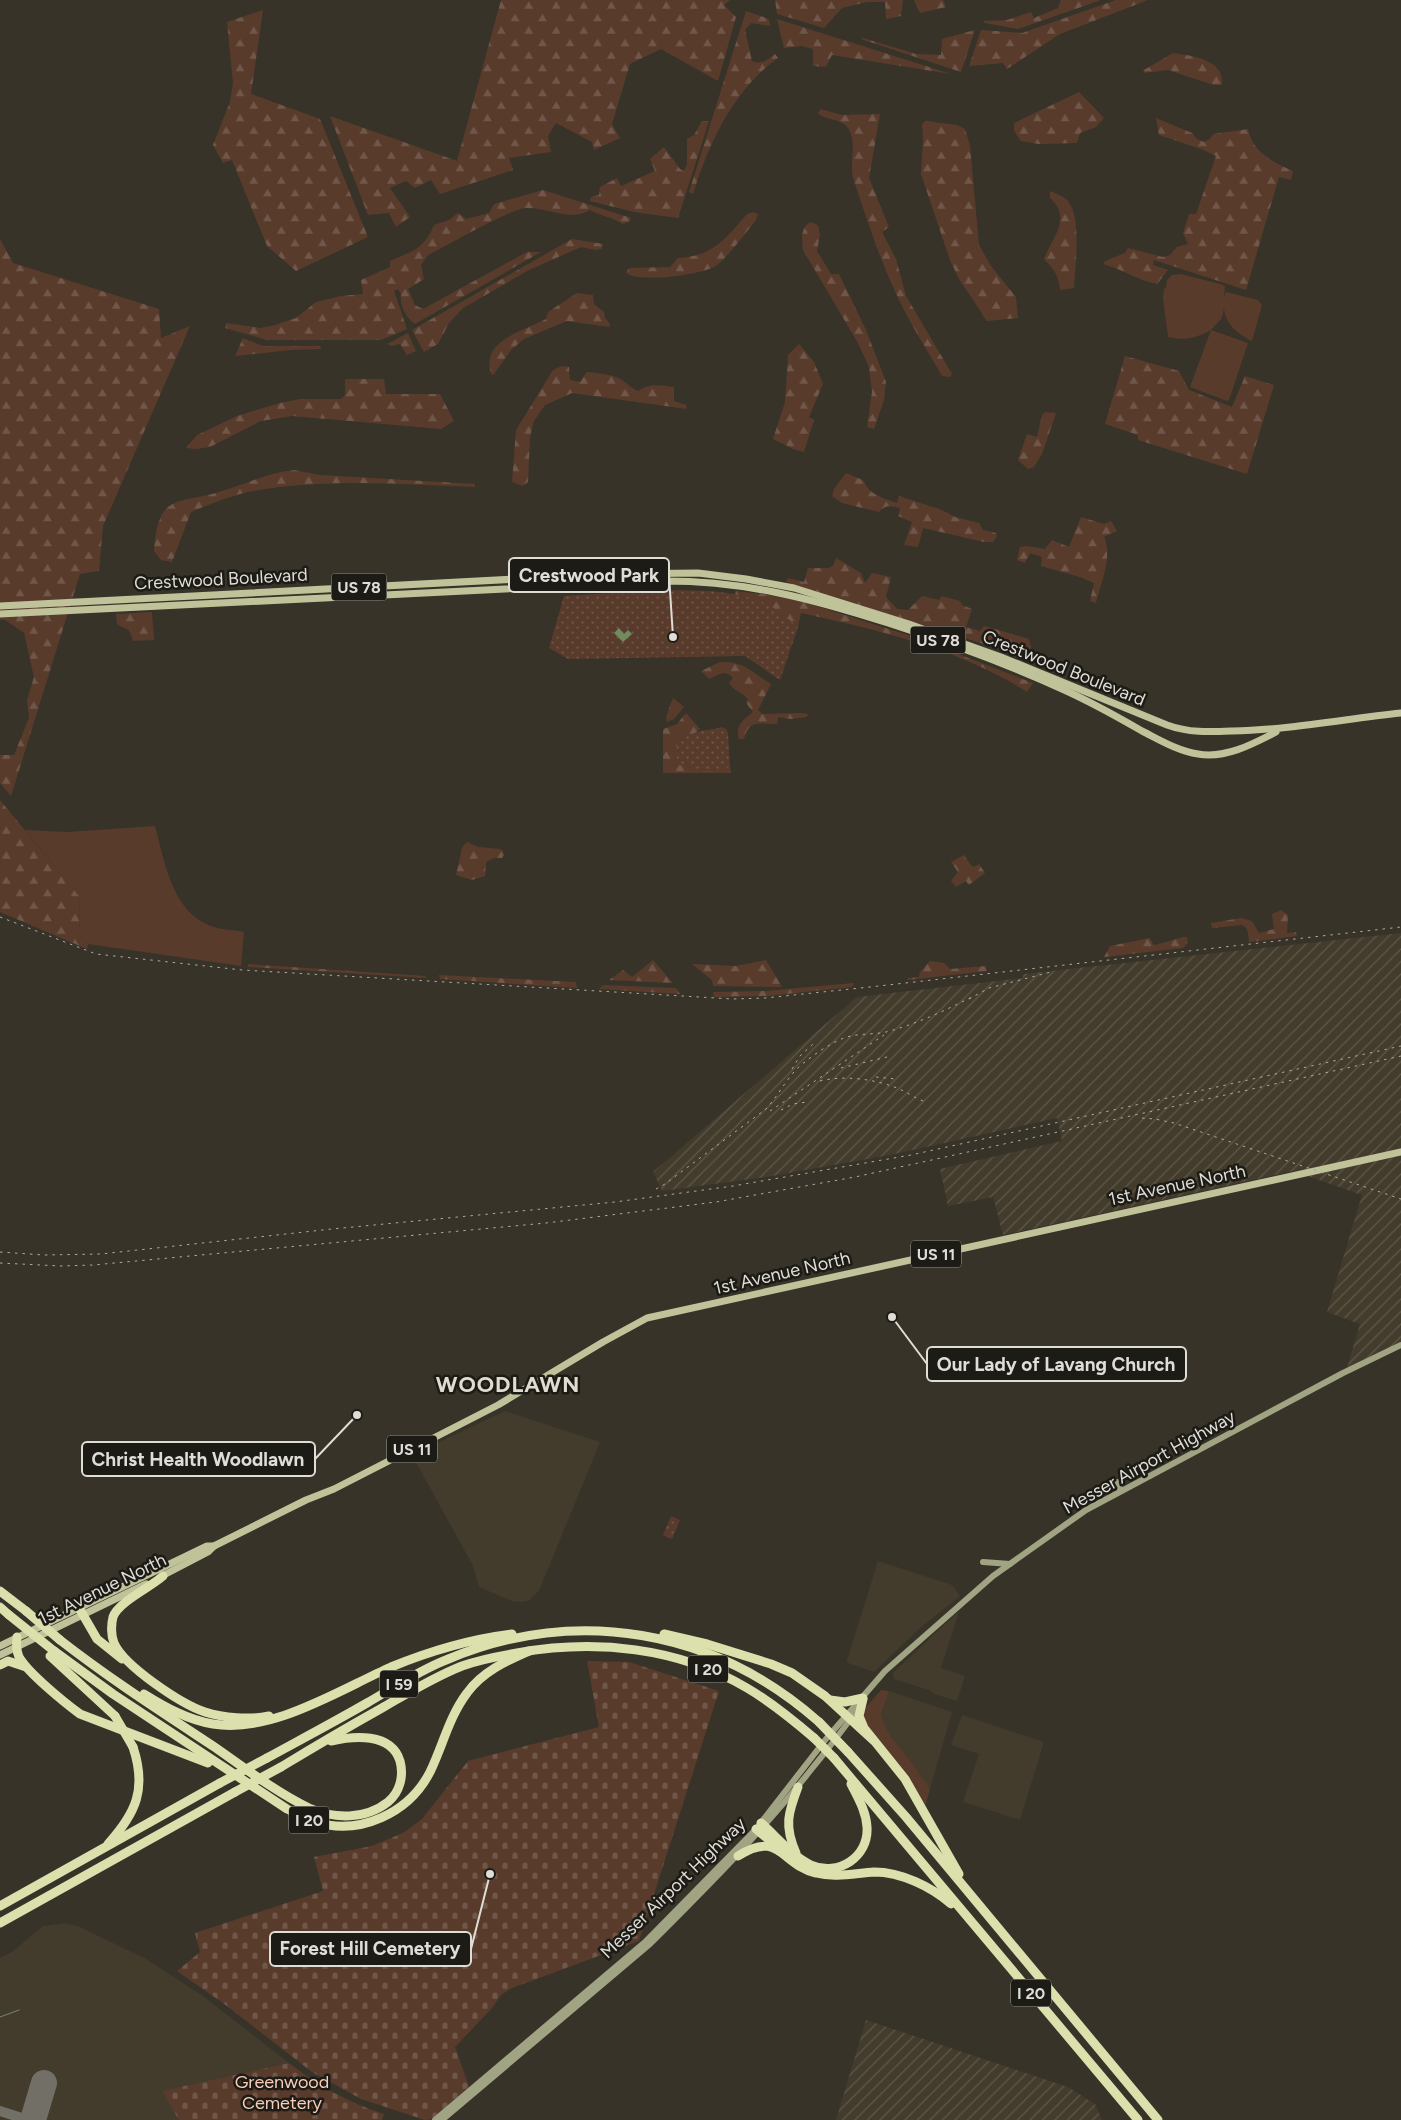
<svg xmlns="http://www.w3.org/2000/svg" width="1401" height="2120" viewBox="0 0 1401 2120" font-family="Figtree,sans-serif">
  <defs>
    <pattern id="industrial-furrows" width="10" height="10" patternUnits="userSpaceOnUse" patternTransform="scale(1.25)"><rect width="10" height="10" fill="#433c2c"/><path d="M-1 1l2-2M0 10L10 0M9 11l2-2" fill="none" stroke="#5e584a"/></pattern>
    <pattern id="forest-firs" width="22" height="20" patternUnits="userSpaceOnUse" patternTransform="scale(1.25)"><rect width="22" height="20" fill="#593b2c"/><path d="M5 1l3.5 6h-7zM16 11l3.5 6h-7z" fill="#70574a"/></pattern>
    <pattern id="cemetery-stones" width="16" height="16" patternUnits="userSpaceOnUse" patternTransform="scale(1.25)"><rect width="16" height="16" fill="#593b2c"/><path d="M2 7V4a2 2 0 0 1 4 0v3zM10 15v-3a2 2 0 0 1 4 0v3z" fill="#70574a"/></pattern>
    <pattern id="park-dots" width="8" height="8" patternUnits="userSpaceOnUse" patternTransform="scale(1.25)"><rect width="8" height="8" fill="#593b2c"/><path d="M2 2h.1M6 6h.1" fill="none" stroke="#70574a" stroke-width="1.8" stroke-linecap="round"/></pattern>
  </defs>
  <rect width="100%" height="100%" fill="#373328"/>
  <!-- built -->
  <g fill="#433c2c">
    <polygon points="505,1411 600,1442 539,1591 528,1601 521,1602 512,1601 479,1587 473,1566 412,1455"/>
    <polygon points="878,1561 952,1585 960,1596 919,1629 874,1672 848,1663 847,1660"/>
    <polygon points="959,1611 941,1668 965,1676 957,1701 934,1694 929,1690 894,1679 893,1673"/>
    <polygon points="889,1691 952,1712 930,1789 913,1764 891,1737 883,1721 881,1714"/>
    <polygon points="962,1715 1044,1742 1020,1820 963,1802 979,1754 951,1745"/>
    <polygon points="65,1923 78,1926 146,1959 203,1996 289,2063 163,2091 179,2120 0,2120 0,1958 12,1952 43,1926"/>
  </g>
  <!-- industrial -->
  <g fill="url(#industrial-furrows)">
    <polygon points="1401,933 1401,1345 1347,1368 1360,1324 1327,1312 1362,1195 1293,1171 1003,1235 993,1197 948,1206 940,1169 1062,1141 1057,1118 890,1155 766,1177 662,1191 653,1172 857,997 1023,978 1023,974"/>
    <polygon points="866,2020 1068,2087 1095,2104 1102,2120 836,2120"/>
  </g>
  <!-- grass -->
  <g fill="#593b2c">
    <path d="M1181 274 1220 284 1225 286 1224 298 1226 292 1258 300 1262 305 1252 341C1238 334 1225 324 1224 308L1222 318 1211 330 1248 343 1229 400 1227 401 1190 387 1211 330C1196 338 1185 341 1168 337L1163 298 1164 289 1166 288 1167 280 1172 275Z"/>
    <path d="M155 826C165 862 172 914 214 927 223 930 234 930 244 932L241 966 88 944 80 937 79 896 25 830 67 832Z"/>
    <polygon points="881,1690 889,1691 881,1714 883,1721 891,1737 913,1764 930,1789 925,1807 903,1771 870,1732 863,1717 866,1707"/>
  </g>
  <!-- forest -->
  <g fill="url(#forest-firs)">
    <polygon points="501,0 730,0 724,5 736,17 718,81 661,49 630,64 612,124 620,138 594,150 592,142 556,123 548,136 551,152 509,158 513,170 440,194 431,180 415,188 406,181 390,188 410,217 396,227 389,213 368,215 330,116 457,161"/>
    <polygon points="775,0 903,0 901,16 886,19 885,2 867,2 842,8 824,28 777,14"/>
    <polygon points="914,0 943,0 946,7 920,13"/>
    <polygon points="1061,0 1101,0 1018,29 985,23 984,21 1007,20 1031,12 1034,18 1058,8"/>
    <polygon points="1116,0 1148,0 1060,34 1007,69 1003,63 969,66 981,30 1022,33"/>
    <polygon points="263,10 251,94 320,119 368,237 296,271 267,246 232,160 223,163 213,145 230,102 233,83 227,22"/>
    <path d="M746 11 769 19 770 26 751 23 745 30 752 61C761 66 768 59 775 54L778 58C733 90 709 143 693 194L689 192Z"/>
    <polygon points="777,19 951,74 832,55 826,67 813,66 813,49 802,46 784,48"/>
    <polygon points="975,30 961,72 861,39 863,38 916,54 941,55 942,39"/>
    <path d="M1173 53C1192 56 1225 59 1222 85H1214L1168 70 1143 73 1144 70Z"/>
    <polygon points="1079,92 1104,118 1096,127 1080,133 1077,143 1038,144 1021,141 1014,131 1014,123"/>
    <path d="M821 109 842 115 880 114 869 178 889 227 882 232 896 259 906 296 952 374 950 377 942 376C929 353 914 330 902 306 882 266 868 223 854 181 848 165 858 143 848 128 841 118 826 121 818 113Z"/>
    <path d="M1156 118 1192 133 1197 139 1204 142 1210 139 1213 134 1248 129C1252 152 1274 163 1293 171L1291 180 1279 177 1246 290 1154 260 1153 265 1168 270 1157 284C1137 280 1122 269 1103 264L1105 261 1125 253 1128 248 1163 257 1170 255 1177 247 1188 244 1183 233 1189 214H1196L1216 156 1201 149 1159 135Z"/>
    <polygon points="702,121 709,121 678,218 634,212 590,201 591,197 599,195 600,187 617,178 621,186 655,171 650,159 664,147 680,169 684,171 687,164 687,139 694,135"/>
    <polygon points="926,121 957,125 965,129 970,146 979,245 991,266 1016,297 1018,318 987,321 959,279 950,260 921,174 923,140 922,124"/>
    <path d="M543 190 631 218 629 222 623 224C612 217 601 216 590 210 570 222 547 207 526 208 510 209 446 246 428 255L421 265 424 279 408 289 415 305 423 309 527 252H541L415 324C406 318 399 304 401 294L398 289 394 291 407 329 381 340H267L225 328 226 323 261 328 275 325 296 318 316 302 341 296 363 294 361 280 390 267V261C413 251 424 249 434 225L449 220 458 213 466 219 489 213 494 204Z"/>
    <path d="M1050 191C1057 194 1063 196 1068 201 1082 219 1075 266 1074 288L1060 290C1059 276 1054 269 1044 259 1052 237 1073 219 1050 198Z"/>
    <path d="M753 212 758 214 756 220C748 230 724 262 714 267 698 275 641 283 626 273L629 268 670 267 678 258C714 256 725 239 747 214Z"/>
    <path d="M810 222 818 225 820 235 817 251 831 274H839L866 330 886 382 884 400 874 429 867 427 872 392 869 367 858 343 803 250C802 239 800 229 810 222Z"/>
    <polygon points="0,239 13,263 159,309 161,338 190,326 103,526 99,571 80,574 11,796 0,783 0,755 14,755 29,718 27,700 34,677 24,633 5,620 0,620"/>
    <polygon points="572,239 603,244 602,249 595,250 581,247 529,270 463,308 449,323 438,344 424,352 412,330"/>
    <path d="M577 293 593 295 594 304 604 312 605 318 610 324 609 327 567 321 524 339 511 350 494 374 492 375C478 342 523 331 546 319L548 312Z"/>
    <polygon points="408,333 416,351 407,355 400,344 391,346 387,344"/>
    <polygon points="243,338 263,346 320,346 321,349 291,350 235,356"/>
    <polygon points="799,344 814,362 823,384 809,417 814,420 804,452 793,449 773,439 785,402 788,355"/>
    <polygon points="1125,356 1179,371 1189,390 1232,407 1245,376 1274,385 1247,474 1138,440 1138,435 1105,424"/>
    <path d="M562 366 569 367 570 380 580 382 587 372C598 373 612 374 622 380 628 384 631 388 638 391 649 383 661 385 674 387V401L686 405 687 409 572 393 545 405 534 421 530 437 528 482 523 486 512 482 516 430 553 370Z"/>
    <polygon points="345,379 384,379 386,394 440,394 454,421 441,429 292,416 261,421 210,447 197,449 186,448 197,435 237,416 280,403 300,399 341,399 345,395"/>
    <polygon points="1045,412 1056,413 1042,454 1034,467 1028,469 1018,460 1027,434 1037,437 1042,415"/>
    <path d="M294 470 320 475 475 484V487C402 484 325 478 253 491 232 495 210 504 191 512L172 562 161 560 154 551C155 538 157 516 168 507 179 498 199 498 212 494 240 487 265 473 294 470Z"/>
    <path d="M846 473 863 480C870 496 882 497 897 503L899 496 942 510 955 517 979 523 983 530 996 533 997 536 993 542H984L923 528 918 547 904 545 912 522 898 516 900 508C890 506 886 504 879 512L842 503 832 496 834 489Z"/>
    <path d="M1081 517 1104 524 1111 521 1117 531 1104 537C1113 557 1101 582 1096 603L1090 601 1094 583 1080 577 1041 566 1042 557 1030 553 1025 563 1017 560 1020 547 1027 546 1045 549 1052 540 1069 547Z"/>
    <polygon points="836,558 861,573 865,583 872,573 891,577 886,597 897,609 908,610 922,596 939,600 942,596 960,601 962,605 972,609 966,627 980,631 984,626 1029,639 1035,664 987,645 786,582 788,578 804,582 808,568 828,568 833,566"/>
    <path d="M736 591 788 597 917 638 1033 683 1027 692C960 649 878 630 801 613L798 627C774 609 765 602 735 595Z"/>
    <path d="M152 612 154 640 133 641C129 626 128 631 117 624L116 614Z"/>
    <path d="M720 662C745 661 751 672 771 684L758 710 762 714 802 713 808 714 807 717 791 719 778 717 777 724C759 724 749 719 744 739H739C735 725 743 720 753 712L746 703 748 699C742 692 734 691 729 683L733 678C725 669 718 675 709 679L701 671Z"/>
    <polygon points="673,698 684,707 674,719 667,722 666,717"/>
    <polygon points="686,713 700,729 693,735 690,766 693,771 725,771 726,768 730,767 731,773 663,773 663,729 677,724"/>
    <polygon points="0,800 79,896 80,937 88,944 87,949 0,912"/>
    <polygon points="467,842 478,847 500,849 503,851 504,855 502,858 494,858 486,862 485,876 472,880 456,875 462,848"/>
    <polygon points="964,855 970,864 974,867 979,864 985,873 969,885 966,881 956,887 951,881 958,872 951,862"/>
    <path d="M1281 910 1288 915 1287 933 1296 932 1297 936 1249 942C1248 935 1249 928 1242 925L1212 928 1211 923 1241 918 1252 921 1259 933 1274 929 1272 914Z"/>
    <polygon points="1183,937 1187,937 1188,943 1183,948 1104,957 1110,946 1150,938 1153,944 1155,945"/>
    <polygon points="653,960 673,983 609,980 623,970 632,977"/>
    <polygon points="766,960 782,987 713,986 712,980 692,964 736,966"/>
    <polygon points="930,961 944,963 950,969 986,966 987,971 908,980 907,978 919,977 920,972"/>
    <polygon points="248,964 425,976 426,978 248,967"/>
    <polygon points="439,975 576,982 577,988 440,979"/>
    <polygon points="854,983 852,987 768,996 714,997 713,992 766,991"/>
    <polygon points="603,985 676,988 680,994 599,989"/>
  </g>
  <!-- cemetery -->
  <g fill="url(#cemetery-stones)">
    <polygon points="587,1661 629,1662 719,1691 639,1941 512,1988 501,1995 492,2008 455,2047 469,2087 433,2119 425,2120 361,2099 312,2072 223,2003 177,1971 200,1952 195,1933 323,1891 314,1857 372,1846 403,1833 422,1819 468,1761 599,1727"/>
    <path d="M289 2063C317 2085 349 2103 384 2114L382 2120H179L162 2091Z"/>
  </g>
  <!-- park -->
  <g fill="url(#park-dots)">
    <path d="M659 590C695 591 737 588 770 606 780 611 789 620 798 627L780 680 745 656 568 659 549 648 564 596Z"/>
    <path d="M721 727 726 729 728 733 730 767 726 768 725 771H693L690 766 677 765V739C685 738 690 735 697 732 701 730 714 730 721 727Z"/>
    <polygon points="671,1516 680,1520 672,1539 663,1535"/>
  </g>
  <!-- water -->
  <polygon fill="#718a60" points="619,628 624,634 628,630 632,634 623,642 614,633"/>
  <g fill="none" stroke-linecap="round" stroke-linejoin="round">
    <!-- stream -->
    <polyline stroke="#718a60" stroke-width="1" points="0,2017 19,2010"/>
    <!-- taxiway -->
    <polyline stroke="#726f66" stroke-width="10" points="0,2111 28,2120"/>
    <!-- runway -->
    <polyline stroke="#726f66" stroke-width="26" points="33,2120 44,2083"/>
    <!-- secondary -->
    <g stroke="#a1a483" stroke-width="6">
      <polyline points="1117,1482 1121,1491"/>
      <polyline points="983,1562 1010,1564"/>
      <polyline points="435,2120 645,1942 756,1829 826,1739 885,1671 993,1576 1086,1510 1343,1373 1401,1345"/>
      <path d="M442 2120 650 1944C708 1886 763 1831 814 1766 830 1746 846 1727 860 1705"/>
    </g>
    <!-- primary -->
    <g stroke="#c0c399" stroke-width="7">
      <path d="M0 606 613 574 698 573 746 579 794 588 909 624 1001 657 1167 725C1189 733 1209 732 1232 731 1289 730 1344 719 1401 713"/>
      <path d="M0 614 666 581C746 581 813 599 888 623 947 642 1005 663 1062 689 1089 701 1116 716 1142 731 1160 740 1178 751 1198 754 1225 759 1253 744 1276 732"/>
      <polyline points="160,1577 208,1552 214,1546 306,1500 334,1489 498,1405 603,1342 647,1318 1401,1152"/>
      <polyline points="0,1646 207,1546 214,1546"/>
      <polyline points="0,1655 146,1584"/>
    </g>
    <!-- motorway -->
    <g stroke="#dce0ad" stroke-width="9">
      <path d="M163 1576C151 1587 118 1602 113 1617 111 1625 111 1636 114 1643 124 1666 181 1704 205 1712 223 1718 250 1720 269 1716"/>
      <polyline points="0,1591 26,1611"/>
      <polyline points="0,1607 9,1615"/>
      <polyline points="79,1608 97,1639 122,1659"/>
      <polyline points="664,1634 707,1644 771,1664 792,1673 825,1696 873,1740"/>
      <path d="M17 1637C16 1645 16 1650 19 1657 28 1673 65 1703 80 1714L208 1763"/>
      <path d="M60 1640C110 1679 163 1713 216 1748 243 1767 279 1794 309 1808 334 1819 365 1820 388 1802 400 1792 404 1776 400 1761 391 1732 353 1736 331 1741"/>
      <path d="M54 1651 113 1694 287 1809C296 1813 305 1819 315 1822 360 1836 409 1813 430 1772 443 1745 449 1717 467 1693 482 1672 506 1661 529 1651"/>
      <polyline points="50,1656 115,1716"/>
      <polyline points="0,1665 8,1661 26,1667"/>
      <path d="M144 1694C165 1707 188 1720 213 1724 271 1734 339 1690 391 1667 430 1651 471 1639 512 1634"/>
      <polyline points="863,1699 859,1716 864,1728 905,1779 959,1874"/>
      <polyline points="830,1700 845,1702 863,1698"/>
      <polyline points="848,1752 906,1817 1158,2120"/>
      <path d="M267 1758C300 1740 334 1722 367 1703 393 1688 418 1671 446 1660 576 1605 714 1629 819 1722"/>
      <polyline points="834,1758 1138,2120"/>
      <path d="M281 1767C314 1747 348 1727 382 1708 408 1693 434 1677 462 1666 479 1660 499 1656 517 1653 595 1639 678 1647 747 1688 771 1702 793 1720 814 1738"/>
      <path d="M761 1823C776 1836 793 1857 811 1865 838 1877 869 1857 867 1827 866 1811 858 1798 851 1784"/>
      <polyline points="756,1829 779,1848"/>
      <path d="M108 1844C136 1813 147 1789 133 1747"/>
      <path d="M796 1853C784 1826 788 1813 798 1787"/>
      <path d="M738 1856C780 1829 781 1865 816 1873 835 1878 856 1873 874 1872 901 1872 932 1887 951 1904"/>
      <polyline points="0,1906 220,1783"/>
      <polyline points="0,1923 235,1792"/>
    </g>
    <!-- rail -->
    <g stroke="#aeaba3" stroke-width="1" stroke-dasharray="2.5 5" stroke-linecap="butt">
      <polyline points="0,917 96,954 242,970 733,999 765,998 870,987 1401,927"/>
      <polyline points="969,999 989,988 1051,972"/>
      <polyline points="841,1068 887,1057"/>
      <polyline points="792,1069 800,1056 814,1043"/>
      <polyline points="876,1077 896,1079"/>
      <path d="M820 1081C844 1075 874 1079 897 1088 907 1092 916 1099 926 1102"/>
      <polyline points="781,1110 793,1104 807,1102"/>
      <polyline points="770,1111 884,1035"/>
      <polyline points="1142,1118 1155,1119 1174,1123 1401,1199"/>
      <path d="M656 1189 665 1184 766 1109C780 1094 788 1074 805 1062 816 1053 831 1043 844 1038 857 1033 872 1035 886 1032 917 1024 946 1010 974 996"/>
      <polyline points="0,1252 44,1255 101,1254 332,1229 615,1202 733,1186 911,1155 1401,1046"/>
      <polyline points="0,1263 61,1266 93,1265 546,1223 716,1202 855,1177 1401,1056"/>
    </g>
    <!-- motorway-bridge -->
    <g stroke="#dce0ad" stroke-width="9">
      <polyline points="26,1611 60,1640"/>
      <polyline points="9,1615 54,1651"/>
      <polyline points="115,1716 133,1747"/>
      <polyline points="819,1722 848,1752"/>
      <polyline points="814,1738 834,1758"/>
      <polyline points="220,1783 267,1758"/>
      <polyline points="235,1792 281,1767"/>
    </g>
  </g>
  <g text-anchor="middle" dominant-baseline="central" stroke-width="5" stroke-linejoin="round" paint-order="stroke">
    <!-- shield labels -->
    <g fill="#1c1b16" stroke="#a4a39c" stroke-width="1">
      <rect x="331.5" y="573.5" width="55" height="27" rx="4"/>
      <rect x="910.5" y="626.5" width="55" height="27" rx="4"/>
      <rect x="911" y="1240.5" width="50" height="27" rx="4"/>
      <rect x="387" y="1435.5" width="50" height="27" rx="4"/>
      <rect x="688" y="1655.5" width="40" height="27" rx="4"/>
      <rect x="380" y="1670.5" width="38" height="27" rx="4"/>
      <rect x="289" y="1806.5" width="40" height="27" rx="4"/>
      <rect x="1011" y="1979.5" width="40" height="27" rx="4"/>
    </g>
    <g font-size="16" font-weight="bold" fill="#dfddd6">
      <text x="359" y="587">US 78</text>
      <text x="938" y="640">US 78</text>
      <text x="936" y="1254">US 11</text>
      <text x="412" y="1449">US 11</text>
      <text x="708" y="1669">I 20</text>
      <text x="399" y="1684">I 59</text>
      <text x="309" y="1820">I 20</text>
      <text x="1031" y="1993">I 20</text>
    </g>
    <!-- street labels -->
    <g font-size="18" fill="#dfddd6" stroke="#1c1b16">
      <text transform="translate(221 579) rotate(-3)">Crestwood Boulevard</text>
      <text transform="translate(1064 668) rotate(22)">Crestwood Boulevard</text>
      <text transform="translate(1177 1185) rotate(-12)">1st Avenue North</text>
      <text transform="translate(782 1273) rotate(-13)">1st Avenue North</text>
      <text transform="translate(1149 1462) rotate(-29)">Messer Airport Highway</text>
      <text transform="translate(102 1589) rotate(-26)">1st Avenue North</text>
      <text transform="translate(673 1888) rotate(-44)">Messer Airport Highway</text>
    </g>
    <!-- park labels -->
    <g font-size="18" fill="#f8ccb6" stroke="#1c1b16">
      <text x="282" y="2082">Greenwood<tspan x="282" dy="21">Cemetery</tspan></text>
    </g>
    <!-- district labels -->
    <g font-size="22" font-weight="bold" letter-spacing="1" fill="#e1dccf" stroke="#1c1b16">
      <text x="508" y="1384">WOODLAWN</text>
    </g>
  </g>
  <!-- callouts -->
  <path fill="none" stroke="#dfddd6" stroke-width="2" d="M673 637L669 575M892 1317L927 1364M357 1415L315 1459M490 1874L471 1949"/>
  <g fill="#dfddd6" stroke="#1c1b16" stroke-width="2">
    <circle cx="673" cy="637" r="5"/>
    <circle cx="892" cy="1317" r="5"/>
    <circle cx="357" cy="1415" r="5"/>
    <circle cx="490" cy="1874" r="5"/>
  </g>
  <g fill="#1c1b16" stroke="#dfddd6" stroke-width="2">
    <rect x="509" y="558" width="160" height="34" rx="5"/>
    <rect x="927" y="1347" width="259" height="34" rx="5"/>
    <rect x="82" y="1442" width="233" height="34" rx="5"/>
    <rect x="270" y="1932" width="201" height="34" rx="5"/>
  </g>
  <g font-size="19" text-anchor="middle" font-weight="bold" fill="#dfddd6">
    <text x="589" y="582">Crestwood Park</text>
    <text x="1056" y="1371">Our Lady of Lavang Church</text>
    <text x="198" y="1466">Christ Health Woodlawn</text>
    <text x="370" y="1955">Forest Hill Cemetery</text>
  </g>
</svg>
